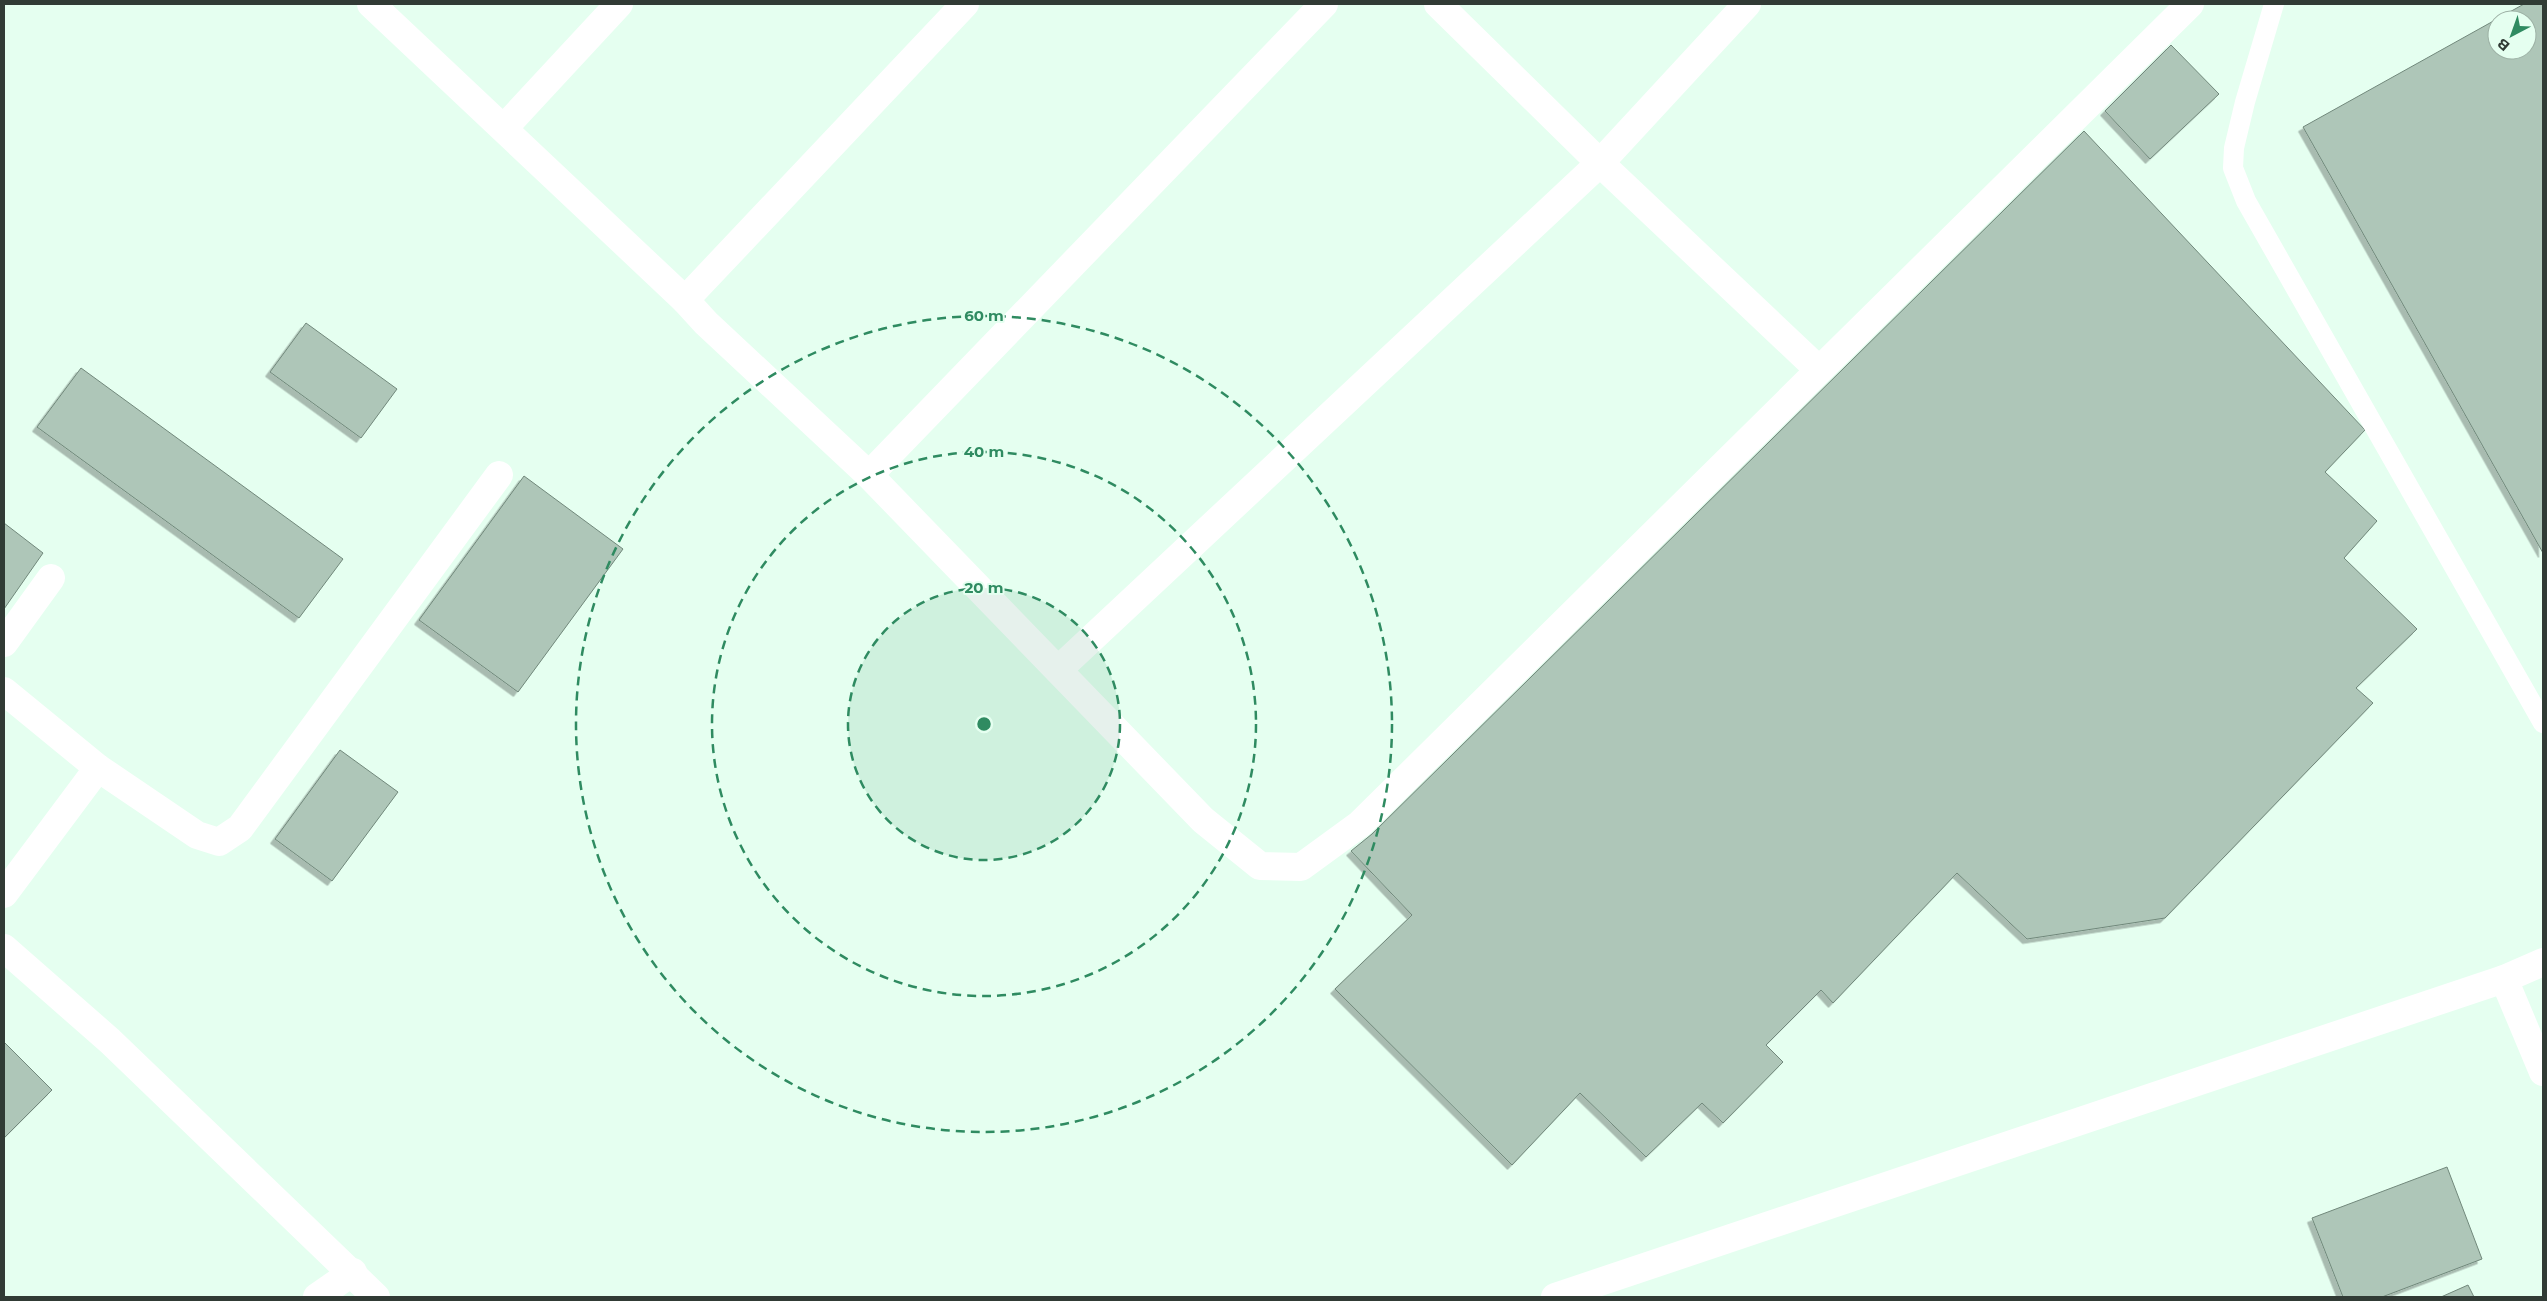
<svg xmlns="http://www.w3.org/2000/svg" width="2547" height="1301" viewBox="0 0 2547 1301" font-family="Montserrat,sans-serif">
  <defs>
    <filter id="shadow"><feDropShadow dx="-4.5" dy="4.5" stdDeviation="0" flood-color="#0004"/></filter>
  </defs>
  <rect width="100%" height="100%" fill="#e5fff0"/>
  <!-- building -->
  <g fill="#aec6b8" stroke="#71887b" fill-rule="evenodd" filter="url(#shadow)">
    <path d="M2524 4H2543V553L2303 127ZM2497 20H2527V50H2497Z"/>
    <polygon points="2171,45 2219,94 2150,159 2105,111"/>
    <polygon points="2084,131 2365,430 2325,472 2377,521 2344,558 2417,629 2356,688 2373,703 2165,918 2027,939 1957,873 1833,1003 1821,990 1766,1045 1783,1062 1723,1123 1702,1103 1646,1157 1580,1093 1512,1165 1335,989 1412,915 1351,851 1372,834"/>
    <polygon points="306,323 397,389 361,438 270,372"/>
    <polygon points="81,368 343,559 299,618 37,427"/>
    <polygon points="524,476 623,549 518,692 419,620"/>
    <polygon points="4,523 43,553 4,609"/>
    <polygon points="340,750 398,792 332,881 275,839"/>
    <polygon points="4,1042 52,1090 4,1138"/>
    <polygon points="2447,1167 2482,1259 2382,1297 2343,1297 2312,1218"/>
    <polygon points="2468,1285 2474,1297 2441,1297"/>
  </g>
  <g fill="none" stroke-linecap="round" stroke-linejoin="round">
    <!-- service -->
    <polyline stroke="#fff" stroke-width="20" points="2274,4 2245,102 2234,148 2233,168 2246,201 2543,723"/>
    <!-- minor -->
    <g stroke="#fff" stroke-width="28">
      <polyline points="371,4 685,300 706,323 869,475 1203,820 1260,866 1301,867 1360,824 2190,4"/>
      <polyline points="1438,4 1600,163 1819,370"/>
      <polyline points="504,128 619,4"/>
      <polyline points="685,300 965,4"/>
      <polyline points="869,475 1324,4"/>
      <polyline points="4,643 51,578"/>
      <polyline points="1058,670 1600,163 1747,4"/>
      <polyline points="4,691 98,768 197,835 219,842 240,828 499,475"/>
      <polyline points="4,894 98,768"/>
      <polyline points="4,948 110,1041 376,1297"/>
      <polyline points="2543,962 2504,979 2543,1072"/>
      <polyline points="317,1297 353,1272"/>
      <polyline points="1555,1297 2504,979"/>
    </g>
  </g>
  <!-- distance rings -->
  <circle cx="984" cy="724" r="136" fill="#2f8b61" fill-opacity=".12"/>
  <g fill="none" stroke="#2f8b61" stroke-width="2.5" stroke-dasharray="9 6">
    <circle cx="984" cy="724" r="136"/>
    <circle cx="984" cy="724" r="272"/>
    <circle cx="984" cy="724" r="408"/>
  </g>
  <circle cx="984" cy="724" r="8" fill="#2f8b61" stroke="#e5fff0" stroke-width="2.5"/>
  <g font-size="15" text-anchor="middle" font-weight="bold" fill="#2f8b61" stroke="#e5fff0" stroke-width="4" stroke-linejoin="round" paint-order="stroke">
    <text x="984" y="321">60 m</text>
    <text x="984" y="457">40 m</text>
    <text x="984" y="593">20 m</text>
  </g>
  <!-- border -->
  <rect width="2547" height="1301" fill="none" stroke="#313b35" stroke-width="10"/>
  <!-- north arrow -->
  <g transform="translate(2512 35) rotate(221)"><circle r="24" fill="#e5fff0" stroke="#9db1a5"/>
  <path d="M0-4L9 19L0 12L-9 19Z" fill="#2f8b61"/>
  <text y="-8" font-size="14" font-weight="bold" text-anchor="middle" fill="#313b35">B</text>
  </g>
</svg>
